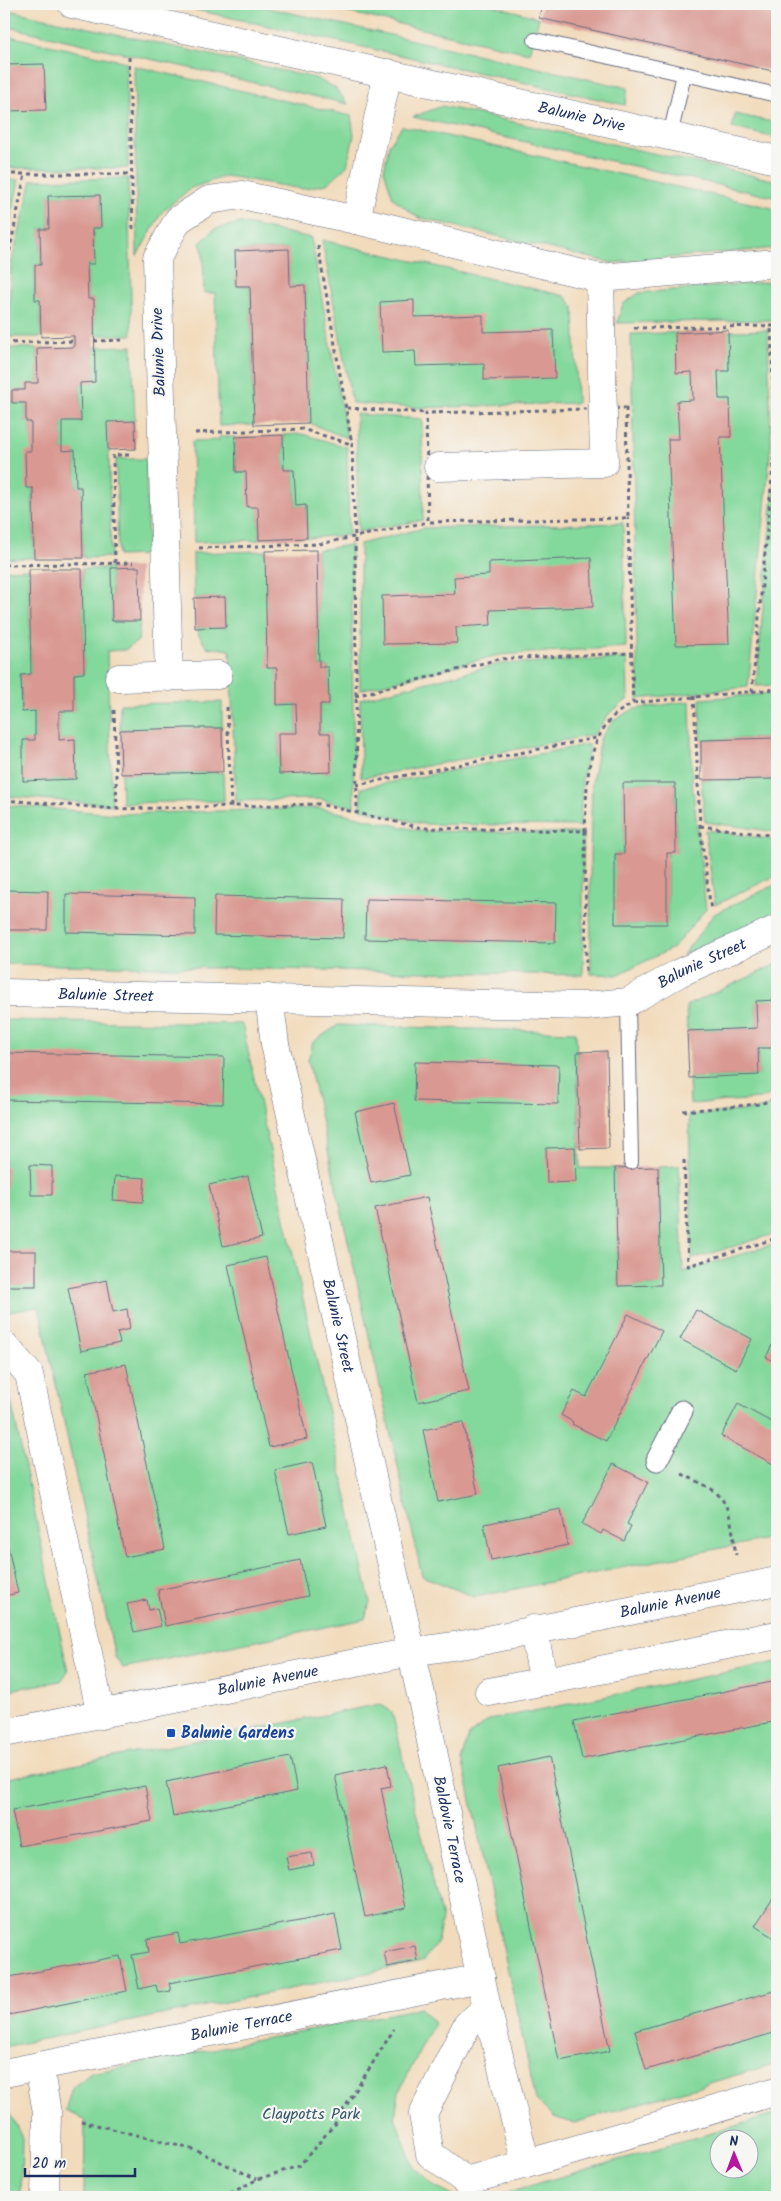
<svg xmlns="http://www.w3.org/2000/svg" width="781" height="2201" viewBox="0 0 781 2201" font-family="Kalam,sans-serif">
  <rect width="100%" height="100%" fill="#f6f6f2"/>
  <filter id="ink" filterUnits="userSpaceOnUse"><feTurbulence type="fractalNoise" baseFrequency=".02" numOctaves="2"/><feDisplacementMap in="SourceGraphic" scale="10" xChannelSelector="R" yChannelSelector="G"/><feConvolveMatrix kernelMatrix="1 2 1 2 8 2 1 2 1" color-interpolation-filters="sRGB"/></filter>
  <filter id="wash" filterUnits="userSpaceOnUse"><feTurbulence type="fractalNoise" baseFrequency=".0096" numOctaves="4" result="noise"/><feDisplacementMap in="SourceGraphic" scale="20" xChannelSelector="R" yChannelSelector="G"/><feGaussianBlur stdDeviation="1.12" result="paint"/><feColorMatrix in="noise" values="0 0 0 0 0 0 0 0 0 0 0 0 0 0 0 0 0 1.4 0 .05"/><feComposite in="paint" operator="in"/></filter>
  <g filter="url(#wash)">
    <rect width="100%" height="100%" fill="#f2dbbc"/>
    <!-- green -->
    <g fill="#83d89b" stroke="#4f847c" fill-rule="evenodd">
      <polygon points="169,4 251,4 628,88 625,105"/>
      <polygon points="310,4 489,4 539,18 529,53"/>
      <polygon points="4,9 315,78 335,88 348,104 4,26"/>
      <polygon points="4,35 126,62 128,168 4,168"/>
      <polygon points="134,66 351,116 354,135 347,166 327,184 302,189 226,176 191,188 162,212 137,256"/>
      <polygon points="442,106 777,181 777,198 413,117"/>
      <polygon points="735,114 777,123 777,138 732,128"/>
      <polygon points="402,126 777,209 777,248 612,263 417,217 393,198 384,170 389,145"/>
      <polygon points="128,178 132,335 94,335 94,299 88,299 87,264 94,264 93,228 101,228 100,195 49,196 49,229 40,229 41,265 35,265 35,299 40,300 41,337 8,337 11,265 32,180"/>
      <polygon points="4,180 19,180 4,254"/>
      <polygon points="241,223 311,238 347,438 309,423 305,285 290,286 288,249 235,251 236,286 250,286 254,425 219,426 215,293 204,293 203,252 200,243 214,229"/>
      <polygon points="322,240 565,296 574,307 577,403 416,408 352,403"/>
      <polygon points="777,281 777,320 617,323 623,304 639,293"/>
      <polygon points="768,330 771,444 748,687 638,699 631,334"/>
      <polygon points="132,346 135,421 108,423 111,557 83,558 81,487 76,487 75,451 62,451 62,421 81,421 80,383 95,382 94,347"/>
      <polygon points="7,348 37,348 38,383 25,390 12,391 12,403 26,403 26,422 31,422 34,558 4,559 4,437"/>
      <polygon points="356,414 422,419 423,520 358,532"/>
      <polygon points="302,434 347,447 349,535 307,538 306,506 296,506 294,470 284,470 283,435"/>
      <polygon points="219,437 235,437 236,472 246,472 258,507 259,540 194,542 192,441 219,440"/>
      <polygon points="777,449 777,685 756,686"/>
      <polygon points="116,459 146,459 148,555 118,556"/>
      <polygon points="623,523 626,647 499,655 360,690 360,544 424,528"/>
      <polygon points="351,545 354,807 319,799 236,801 230,650 206,647 195,628 226,627 225,597 194,598 193,553 265,551 277,668 278,705 296,704 297,733 278,734 279,773 330,772 330,733 320,733 320,704 329,704 328,667 319,667 317,550"/>
      <polygon points="111,568 112,621 140,621 138,641 125,650 107,651 112,805 4,796 4,570 29,569 31,674 21,675 22,711 35,711 35,740 23,741 24,781 76,779 75,740 59,740 59,711 74,711 74,674 84,673 82,569"/>
      <polygon points="627,658 628,699 609,714 593,735 361,778 360,699 500,664"/>
      <polygon points="777,693 777,738 701,740 700,699"/>
      <path d="M690 701 692 782 706 909 673 948 617 975 591 974 590 854 592 783 600 738 614 720 634 709ZM623 783H675L676 852 667 853V924H616L615 854H624Z"/>
      <polygon points="222,702 222,728 120,730 120,704"/>
      <polygon points="590,744 582,779 580,826 422,824 361,809 361,788"/>
      <polygon points="223,772 224,801 122,803 121,774"/>
      <polygon points="777,779 777,832 705,822 701,780"/>
      <polygon points="4,805 117,814 319,808 421,831 583,833 583,975 4,964"/>
      <polygon points="705,830 777,840 777,875 715,905"/>
      <polygon points="777,884 777,912 683,955 714,914"/>
      <polygon points="777,964 777,1000 756,1002 757,1028 687,1031 686,1006"/>
      <polygon points="4,1020 242,1024 370,1602 365,1619 123,1668 115,1657 39,1307 4,1313"/>
      <polygon points="338,1025 576,1032 580,1168 615,1168 618,1286 661,1285 658,1167 679,1166 683,1272 777,1243 777,1537 475,1597 422,1576 308,1060 313,1042"/>
      <polygon points="758,1048 777,1048 777,1092 760,1099 690,1104 689,1078 759,1075"/>
      <polygon points="777,1103 777,1233 692,1259 689,1115 761,1109"/>
      <polygon points="4,1386 8,1387 68,1671 61,1681 4,1691"/>
      <polygon points="777,1662 777,2063 574,2123 553,2117 536,2100 462,1759 468,1736 489,1720"/>
      <polygon points="380,1704 392,1712 442,1919 437,1943 422,1962 4,2047 4,1779"/>
      <polygon points="420,2008 434,2023 399,2092 395,2117 413,2166 435,2187 455,2197 84,2197 85,2119 65,2111 72,2088 91,2073"/>
      <polygon points="4,2111 10,2113 22,2138 21,2197 4,2197"/>
      <path d="M777 2114V2197H491ZM718 2138H748V2168H718Z"/>
    </g>
    <g id="blocks">
      <!-- building -->
      <g fill="#d99992">
        <polygon points="542,4 777,4 777,72 539,18"/>
        <polygon points="44,64 46,110 4,111 4,65"/>
        <polygon points="100,195 101,228 93,228 94,264 87,264 88,299 94,299 95,382 80,383 81,421 62,421 62,451 75,450 76,487 81,487 83,558 34,558 33,488 26,488 25,451 31,451 31,422 26,422 26,403 12,403 12,390 25,390 25,383 38,383 37,348 74,347 74,336 41,337 40,300 35,300 35,265 41,265 40,229 49,229 48,196"/>
        <polygon points="289,249 290,286 305,285 309,423 254,425 250,286 236,286 235,251"/>
        <polygon points="414,300 414,317 483,315 483,332 553,330 555,378 484,380 484,364 416,366 415,351 382,352 380,302"/>
        <polygon points="728,330 729,371 718,371 719,399 730,399 731,437 720,437 729,644 676,645 668,439 679,439 677,401 693,400 692,372 676,373 675,333"/>
        <polygon points="135,421 136,449 108,450 107,422"/>
        <polygon points="283,435 284,470 294,470 296,506 306,505 307,538 259,540 258,507 247,507 246,472 236,472 235,437"/>
        <polygon points="317,550 319,667 328,667 329,704 320,704 320,733 330,733 331,772 279,774 278,733 297,733 296,704 277,705 277,668 267,668 265,551"/>
        <polygon points="591,558 593,607 490,610 491,625 456,627 457,643 383,644 382,596 455,594 454,577 489,575 489,562"/>
        <polygon points="139,567 140,621 112,621 111,568"/>
        <polygon points="29,569 82,569 84,673 74,674 74,711 59,711 59,740 75,739 76,779 23,781 23,740 35,740 35,711 22,712 21,675 31,674"/>
        <polygon points="225,597 226,627 195,628 194,598"/>
        <polygon points="188,728 222,728 223,772 121,774 120,730"/>
        <polygon points="777,738 777,779 701,780 701,740"/>
        <polygon points="623,783 675,783 676,853 667,853 667,924 615,924 615,854 624,854"/>
        <polygon points="4,890 48,891 47,930 4,930"/>
        <polygon points="66,894 195,897 195,935 66,932"/>
        <polygon points="215,896 344,899 343,938 214,935"/>
        <polygon points="366,899 556,903 555,943 365,939"/>
        <polygon points="777,1000 777,1048 758,1048 759,1075 689,1078 687,1031 757,1028 756,1001"/>
        <polygon points="607,1051 609,1148 580,1149 577,1052"/>
        <polygon points="4,1053 224,1057 223,1104 4,1100"/>
        <polygon points="415,1062 559,1065 558,1104 414,1101"/>
        <polygon points="394,1103 410,1175 371,1183 355,1112"/>
        <polygon points="575,1147 576,1182 547,1183 546,1148"/>
        <polygon points="30,1165 52,1166 52,1195 31,1195"/>
        <polygon points="4,1167 8,1167 5,1199 4,1199"/>
        <polygon points="658,1167 661,1285 618,1286 615,1168"/>
        <polygon points="115,1176 145,1178 143,1202 113,1200"/>
        <polygon points="248,1176 262,1238 223,1246 209,1185"/>
        <polygon points="427,1197 469,1391 418,1402 375,1208"/>
        <rect x="4" y="1251" width="32" height="35"/>
        <polygon points="266,1257 307,1439 269,1447 228,1265"/>
        <polygon points="107,1280 113,1312 127,1309 130,1329 117,1332 120,1343 81,1351 68,1288"/>
        <polygon points="696,1310 752,1339 736,1369 680,1339"/>
        <polygon points="628,1314 662,1331 606,1441 572,1424 573,1422 561,1415 574,1391 586,1397"/>
        <polygon points="772,1345 777,1347 777,1363 766,1357"/>
        <polygon points="126,1364 165,1549 125,1557 87,1372"/>
        <polygon points="738,1404 777,1425 777,1466 721,1436"/>
        <polygon points="463,1422 478,1494 438,1502 423,1430"/>
        <polygon points="312,1462 326,1526 289,1534 275,1470"/>
        <polygon points="613,1464 648,1482 627,1524 631,1526 624,1541 603,1530 601,1534 582,1524"/>
        <polygon points="561,1509 568,1545 491,1560 484,1524"/>
        <polygon points="4,1529 18,1593 4,1596"/>
        <polygon points="300,1560 308,1596 165,1626 158,1590"/>
        <polygon points="147,1600 149,1610 157,1608 161,1626 134,1632 127,1604"/>
        <polygon points="777,1681 777,1721 582,1759 574,1721"/>
        <polygon points="290,1757 297,1791 173,1816 166,1782"/>
        <polygon points="549,1757 610,2051 559,2061 498,1768"/>
        <polygon points="387,1764 391,1786 381,1788 406,1908 365,1917 335,1775"/>
        <polygon points="145,1786 152,1821 19,1846 12,1810"/>
        <polygon points="312,1853 314,1865 289,1870 286,1857"/>
        <polygon points="777,1892 777,1940 755,1926"/>
        <polygon points="335,1914 342,1950 169,1983 171,1991 158,1993 156,1985 139,1989 132,1955 149,1952 147,1939 178,1933 180,1944"/>
        <polygon points="415,1946 418,1961 387,1967 384,1952"/>
        <polygon points="120,1956 127,1991 4,2016 4,1978"/>
        <polygon points="777,1990 777,2032 646,2070 635,2031"/>
      </g>
    </g>
  </g>
  <g filter="url(#ink)">
    <use href="#blocks" fill-opacity="0" stroke="#666b7f" stroke-width="1"/>
    <g fill="none" stroke-linecap="round" stroke-linejoin="round">
      <!-- service casing -->
      <g stroke="#666b7f" stroke-width="16">
        <g id="service">
          <polyline points="535,40 777,95"/>
          <polyline points="670,136 684,74"/>
          <polyline points="628,1002 631,1162"/>
        </g>
      </g>
      <!-- pedestrian casing -->
      <g stroke="#666b7f" stroke-width="23">
        <polyline id="pedestrian" points="657,1460 682,1411"/>
      </g>
      <!-- minor casing -->
      <g stroke="#666b7f" stroke-width="29">
        <g id="minor">
          <polyline points="356,220 388,73"/>
          <polyline points="438,467 604,463 600,278"/>
          <polyline points="169,677 157,258 178,220 209,200 242,195 356,220 600,278 777,263"/>
          <polyline points="119,678 218,675"/>
          <path id="s1" d="M4 993 587 1006 628 1002 679 973 777 929"/>
          <path id="s2" d="M269 998 275 1044 424 1708 487 2008 526 2164 777 2091"/>
          <polyline points="4,1345 29,1374 101,1715"/>
          <polyline points="533,1629 544,1681"/>
          <polyline points="489,1692 777,1635"/>
          <polyline points="487,2008 467,2025 423,2114 430,2154 466,2181 526,2164"/>
          <polyline points="39,2066 47,2113 45,2197"/>
          <path id="s3" d="M4 2073 481 1978"/>
        </g>
      </g>
      <!-- tertiary casing -->
      <g stroke="#666b7f" stroke-width="29">
        <g id="tertiary">
          <path id="s4" d="M72 4 777 160"/>
          <path id="s5" d="M4 1733 411 1652 467 1644 777 1581"/>
        </g>
      </g>
      <!-- path -->
      <g stroke="#666b7f" stroke-width="3" stroke-dasharray="4 4" stroke-linecap="butt">
        <polyline points="129,57 133,232"/>
        <polyline points="4,174 132,174"/>
        <polyline points="318,246 352,444 355,538 357,813"/>
        <polyline points="4,307 7,264 25,174"/>
        <polyline points="634,328 777,326"/>
        <polyline points="94,341 126,340"/>
        <polyline points="4,343 74,341"/>
        <polyline points="347,408 426,413"/>
        <polygon points="626,408 628,518 428,522 426,413"/>
        <polyline points="195,433 302,429 351,444"/>
        <polyline points="199,548 319,544 428,522"/>
        <polyline points="115,563 113,455 129,455"/>
        <polyline points="4,565 133,563"/>
        <polyline points="752,692 775,445 771,326"/>
        <polyline points="355,696 499,659 632,653"/>
        <polyline points="694,696 700,826 711,911"/>
        <polyline points="633,703 777,689"/>
        <polyline points="227,707 231,807"/>
        <polyline points="114,710 117,809"/>
        <polyline points="356,785 596,738"/>
        <polyline points="4,800 117,809 319,804 422,828 585,831 586,973"/>
        <polyline points="700,826 777,836"/>
        <path d="M585 831C587 794 584 748 611 719 616 712 626 708 633 703L628 518"/>
        <polyline points="683,1111 760,1104 777,1098"/>
        <polyline points="684,1160 688,1266 777,1238"/>
        <path d="M682 1474C692 1479 704 1484 713 1490 733 1505 732 1533 736 1555"/>
        <polyline points="81,2121 195,2150 257,2179"/>
        <polyline points="223,2197 258,2179 299,2166 334,2125 394,2029"/>
      </g>
      <!-- service -->
      <use href="#service" stroke="#fff" stroke-width="14"/>
      <!-- pedestrian -->
      <use href="#pedestrian" stroke="#fff" stroke-width="21"/>
      <!-- minor -->
      <use href="#minor" stroke="#fff" stroke-width="28"/>
      <!-- tertiary -->
      <use href="#tertiary" stroke="#fff" stroke-width="28"/>
    </g>
  </g>
  <!-- markers -->
  <rect fill="#1a4fb4" stroke="#f6f6f2" stroke-width="2" x="166" y="1728" width="10" height="10" rx="2.5"/>
  <g text-anchor="middle" dominant-baseline="central" stroke-width="4.5" stroke-linejoin="round" paint-order="stroke">
    <!-- street labels -->
    <g font-size="16" fill="#1b2f5e" stroke="#f6f6f2">
      <text stroke="none"><textPath href="#s4" startOffset="522">Balunie Drive</textPath></text>
      <text transform="translate(159 352) rotate(-92)">Balunie Drive</text>
      <text stroke="none"><textPath href="#s1" startOffset="708">Balunie Street</textPath></text>
      <text stroke="none"><textPath href="#s1" startOffset="102">Balunie Street</textPath></text>
      <text stroke="none"><textPath href="#s2" startOffset="335">Balunie Street</textPath></text>
      <text stroke="none"><textPath href="#s5" startOffset="679">Balunie Avenue</textPath></text>
      <text stroke="none"><textPath href="#s5" startOffset="269">Balunie Avenue</textPath></text>
      <text stroke="none"><textPath href="#s2" startOffset="851">Baldovie Terrace</textPath></text>
      <text stroke="none"><textPath href="#s3" startOffset="242">Balunie Terrace</textPath></text>
    </g>
    <!-- transit labels -->
    <g font-size="16" font-weight="bold" fill="#164399" stroke="#f6f6f2" text-anchor="start">
      <text x="181" y="1733">Balunie Gardens</text>
    </g>
    <!-- park labels -->
    <g font-size="16" fill="#35596d" stroke="#f6f6f2">
      <text x="311" y="2114">Claypotts Park</text>
    </g>
  </g>
  <!-- margin -->
  <rect width="781" height="2201" fill="none" stroke="#f6f6f2" stroke-width="20"/>
  <!-- north arrow -->
  <g transform="translate(734 2154) rotate(359)"><circle r="24" fill="#f6f6f2" stroke="#9ea6b7"/>
  <path d="M0-4L9 19L0 12L-9 19Z" fill="#b5179e"/>
  <text y="-8" font-size="14" font-weight="bold" text-anchor="middle" fill="#1b2f5e">N</text>
  </g>
  <!-- scale -->
  <path d="M25 2168v8h110v-8" fill="none" stroke="#1b2f5e" stroke-width="2.5"/>
  <text x="32" y="2168" font-size="15" fill="#1b2f5e" stroke="#f6f6f2" stroke-width="4" paint-order="stroke">20 m</text>
</svg>
